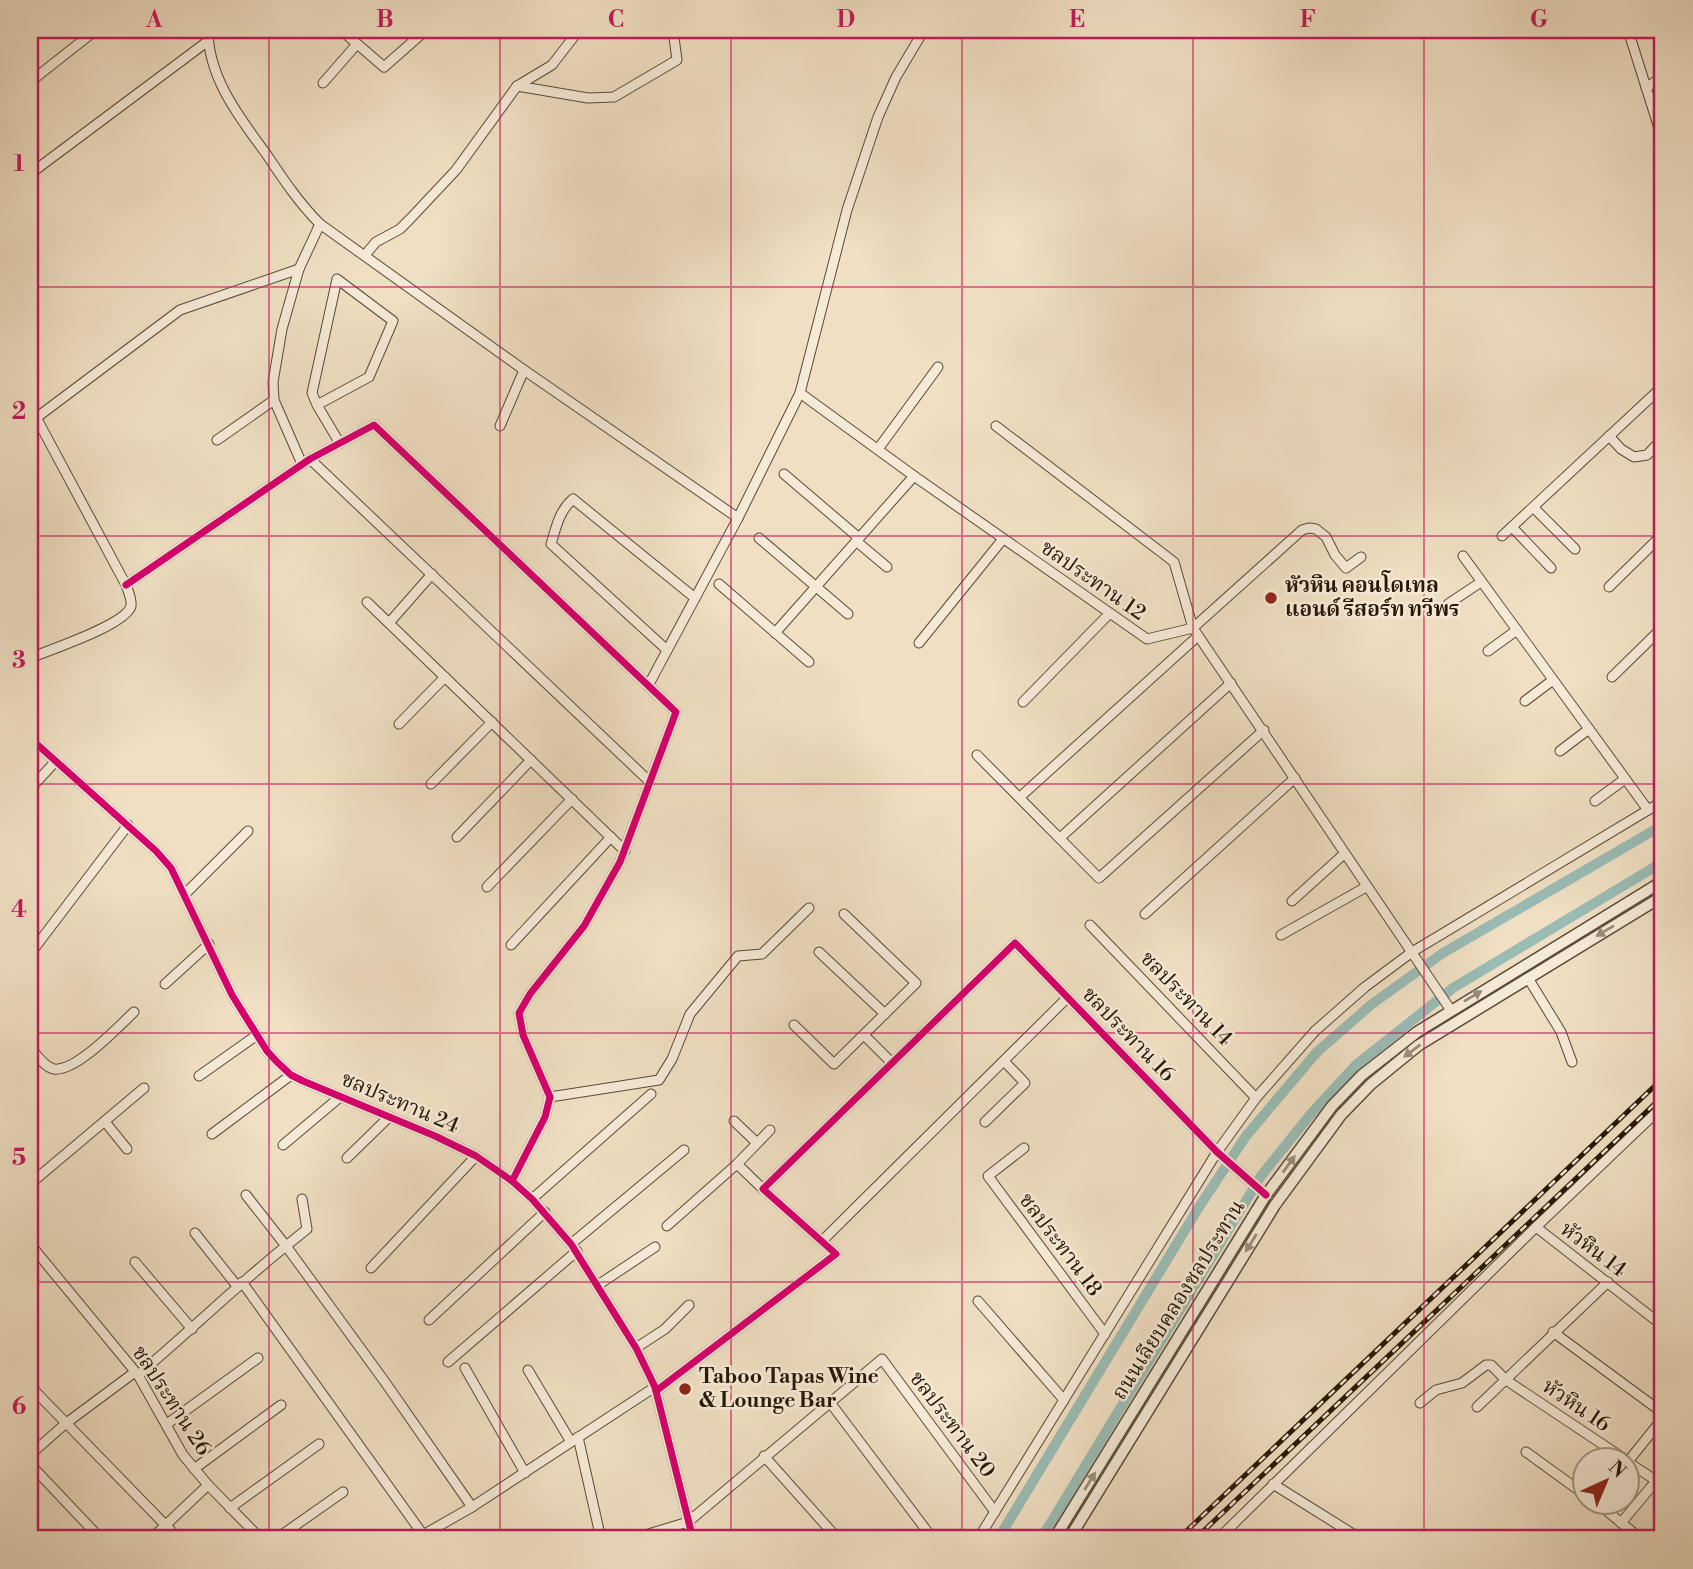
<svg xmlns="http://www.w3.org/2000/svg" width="1693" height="1569" viewBox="0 0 1693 1569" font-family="'Libre Bodoni','Noto Serif Thai',serif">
  <rect width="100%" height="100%" fill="#f0dfc3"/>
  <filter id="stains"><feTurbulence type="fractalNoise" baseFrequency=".00286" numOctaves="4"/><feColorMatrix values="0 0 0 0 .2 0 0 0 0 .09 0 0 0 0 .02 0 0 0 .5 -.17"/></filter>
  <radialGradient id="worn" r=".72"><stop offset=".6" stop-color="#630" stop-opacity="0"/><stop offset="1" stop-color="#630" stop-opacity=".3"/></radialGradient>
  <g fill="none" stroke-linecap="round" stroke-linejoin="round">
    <!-- canal -->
    <g stroke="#9abcb5" stroke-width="10">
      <polyline points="998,1539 1199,1207 1246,1136 1317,1052 1372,1004 1443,953 1663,825"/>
      <polyline points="1041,1539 1261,1176 1310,1115 1356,1065 1453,988 1663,862"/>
    </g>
    <!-- minor casing -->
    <g stroke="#594a35" stroke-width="11">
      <g id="minor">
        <path d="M208 30C208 78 240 118 267 155 283 179 299 203 320 224L524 370 738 518"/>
        <polyline points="341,30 384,67 426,30"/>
        <polyline points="1628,30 1663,141"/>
        <polyline points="30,82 96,30"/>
        <polyline points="323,83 357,44"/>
        <polyline points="517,86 552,65 579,30"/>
        <polyline points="1646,88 1663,76"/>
        <polyline points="30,174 208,41"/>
        <polyline points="365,255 376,242 400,229 410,219 456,170 517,86 588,98 614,97 677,60 673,30"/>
        <polyline points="800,393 914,476 1147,639 1193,628 1450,1009"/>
        <polyline points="317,405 369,377 393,321 337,279 312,393 317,405 339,442"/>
        <path d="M30 406 126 585C128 591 132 599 131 606 126 625 49 650 30 658"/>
        <polyline points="36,418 180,310 299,269"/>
        <polyline points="500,426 524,370"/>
        <polyline points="996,426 1174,562 1193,628 1302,530 1309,528 1316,529 1326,537 1335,555 1346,568 1361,557"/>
        <polyline points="1609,436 1621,449 1634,457 1647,455 1663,438"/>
        <polyline points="217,440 274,400"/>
        <polyline points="878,449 938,367"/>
        <polyline points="310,459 649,781"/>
        <polyline points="302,464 274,400 273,382 282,329 299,269 320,224"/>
        <polyline points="784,474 859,538"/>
        <polyline points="1534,508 1575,549"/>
        <polyline points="1512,527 1551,568"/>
        <polyline points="1502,536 1663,386"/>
        <polyline points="759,538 848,614"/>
        <polyline points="856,541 887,567"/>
        <polyline points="1463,556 1648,810"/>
        <polyline points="719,584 809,662"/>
        <polyline points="126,585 310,459 374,425 676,712 620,862 584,926 530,994 519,1013 523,1035 550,1097 545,1117 512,1181"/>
        <polyline points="1609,587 1663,534"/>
        <polyline points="367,602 625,851"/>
        <polyline points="1448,604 1481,582"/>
        <polyline points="389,623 432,574"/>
        <polyline points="775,633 914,476"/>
        <polyline points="919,643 1003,539"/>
        <path d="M667 650 551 544C556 528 559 511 573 499L695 598"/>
        <polyline points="1488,651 1517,630"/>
        <polyline points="1612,677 1663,627"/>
        <polyline points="648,686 738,518 800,393 847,210 878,117 896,77 924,30"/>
        <polyline points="1525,701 1553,680"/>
        <polyline points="1023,702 1109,614"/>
        <polyline points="399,724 445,677"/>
        <polyline points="30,738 156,851 171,868 232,995 267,1051 277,1062 291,1075 303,1081 435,1136 476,1156 512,1181 532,1199 571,1244 636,1348 655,1387 693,1539"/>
        <polyline points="1560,751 1589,729"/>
        <polyline points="977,755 1099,878 1264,730"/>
        <polyline points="431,784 492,722"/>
        <polyline points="30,789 55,762"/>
        <polyline points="1020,797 1198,636"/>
        <polyline points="1595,801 1625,779"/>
        <polyline points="457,837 531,760"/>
        <polyline points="1061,837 1231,683"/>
        <polyline points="487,887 572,799"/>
        <polyline points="185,894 248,831"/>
        <polyline points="1292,901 1344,854"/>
        <polyline points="1145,914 1295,778"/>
        <polyline points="1090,925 1256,1098"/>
        <polyline points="1281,935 1366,887"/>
        <polyline points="511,945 611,837"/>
        <polyline points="819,952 885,1014"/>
        <polyline points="30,954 128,825"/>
        <polyline points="1528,978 1561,1032 1572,1062"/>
        <polyline points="165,984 209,944"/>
        <polyline points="794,1025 834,1064 916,983 844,914"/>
        <polyline points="864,1035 892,1063"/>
        <path d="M30 1047C36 1054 44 1067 54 1069 76 1072 118 1027 134 1012"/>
        <polyline points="199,1076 257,1035"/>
        <polyline points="550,1097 659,1080 672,1059 690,1014 738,956 762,954 809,908"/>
        <polyline points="734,1121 757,1143"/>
        <polyline points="985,1122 1025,1083 1004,1061"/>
        <polyline points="106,1123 127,1149"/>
        <polyline points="212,1134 291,1075"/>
        <polyline points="283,1145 340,1097"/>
        <polyline points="1024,1148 988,1176 1105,1334"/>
        <polyline points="347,1158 389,1117"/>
        <polyline points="737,1164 763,1189"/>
        <polyline points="30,1184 144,1088"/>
        <polyline points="246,1195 286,1246 307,1229 302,1199"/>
        <polyline points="532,1199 651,1094"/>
        <polyline points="667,1226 737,1164 770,1130"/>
        <polyline points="1536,1227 1663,1326"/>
        <polyline points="195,1233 237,1286"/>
        <polyline points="822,1241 1067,998"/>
        <polyline points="30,1244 138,1375 183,1455 208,1485 261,1539"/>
        <polyline points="571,1244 684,1150"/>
        <polyline points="135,1262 192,1329"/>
        <polyline points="371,1268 476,1156"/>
        <polyline points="242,1282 424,1536"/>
        <polyline points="598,1285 655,1247"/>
        <polyline points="978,1301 1064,1400"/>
        <polyline points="429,1320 545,1212"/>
        <polyline points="1553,1332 1663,1413"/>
        <polyline points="636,1348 665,1329 689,1305"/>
        <polyline points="448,1362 577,1251"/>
        <polyline points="465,1368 525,1473"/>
        <polyline points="528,1370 571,1442"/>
        <path d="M138 1375C188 1333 235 1287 286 1246L385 1382 472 1507"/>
        <polyline points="30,1386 179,1539"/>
        <polyline points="656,1391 836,1254 763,1189 1015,943 1217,1152 1266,1195"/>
        <polyline points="829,1401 933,1539"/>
        <polyline points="1420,1403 1436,1390 1462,1383 1486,1365 1491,1365 1506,1380 1626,1460"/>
        <polyline points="1477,1407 1608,1282"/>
        <polyline points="167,1424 258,1358"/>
        <polyline points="578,1437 601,1539"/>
        <polyline points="1526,1452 1584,1494"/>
        <polyline points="30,1455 65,1424 135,1372"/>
        <polyline points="764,1456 838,1539"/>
        <polyline points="1626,1461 1663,1485"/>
        <polyline points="30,1464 101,1539"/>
        <polyline points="1626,1464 1663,1418"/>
        <polyline points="194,1469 281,1405"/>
        <polyline points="1273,1484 1361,1539"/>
        <polyline points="1596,1502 1641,1539"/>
        <polyline points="230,1508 319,1444"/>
        <polyline points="1621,1523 1656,1481"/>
        <polyline points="151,1539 208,1485"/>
        <polyline points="276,1539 343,1492"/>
        <polyline points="416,1539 472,1507 655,1387"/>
        <polyline points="632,1539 688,1522 882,1359 995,1512"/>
        <polyline points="978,1539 1217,1152 1256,1098 1315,1031 1365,987 1412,952 1663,801"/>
        <polyline points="1218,1539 1536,1227 1663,1106"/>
      </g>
    </g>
    <!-- tertiary casing -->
    <g stroke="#594a35" stroke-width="13">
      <g id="tertiary">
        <polyline points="1054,1539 1266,1195 1332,1106 1362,1075 1417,1032 1663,881"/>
        <polyline points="1069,1539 1275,1205 1341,1115 1371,1084 1419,1045 1663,896"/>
      </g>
    </g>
    <!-- minor -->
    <use href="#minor" stroke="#f5ead8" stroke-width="9"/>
    <!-- tertiary -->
    <use href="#tertiary" stroke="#f5ead8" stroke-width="10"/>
    <!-- rail casing -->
    <g stroke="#271806" stroke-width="5">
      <g id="rail">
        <polyline points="1178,1539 1663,1078"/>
        <polyline points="1195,1539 1663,1096"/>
      </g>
    </g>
    <!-- rail -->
    <use href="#rail" stroke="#f5ead8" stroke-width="2.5" stroke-dasharray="8" stroke-linecap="butt"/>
    <!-- cycleway casing -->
    <g stroke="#f5ead8" stroke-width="11">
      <g id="cycleway">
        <polyline points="126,585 310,459 374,425 676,712 620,862 584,926 530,994 519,1013 523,1035 550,1097 545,1117 512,1181"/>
        <polyline points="30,738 156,851 171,868 232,995 267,1051 277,1062 291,1075 303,1081 435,1136 476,1156 512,1181 532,1199 571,1244 636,1348 655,1387 693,1539"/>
        <polyline points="656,1391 836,1254 763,1189 1015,943 1217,1152 1266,1195"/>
      </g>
    </g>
    <!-- cycleway -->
    <use href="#cycleway" stroke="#d6006c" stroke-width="7"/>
  </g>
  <!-- one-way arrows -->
  <defs><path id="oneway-solid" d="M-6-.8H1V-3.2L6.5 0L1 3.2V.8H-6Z" transform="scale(1.75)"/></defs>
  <g fill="#988c7a">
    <use href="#oneway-solid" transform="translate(1605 931) rotate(149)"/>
    <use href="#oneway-solid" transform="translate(1473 996) rotate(-31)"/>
    <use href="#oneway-solid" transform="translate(1412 1051) rotate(143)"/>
    <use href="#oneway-solid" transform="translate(1289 1164) rotate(-54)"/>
    <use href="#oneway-solid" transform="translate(1251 1243) rotate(122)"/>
    <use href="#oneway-solid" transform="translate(1090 1481) rotate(-58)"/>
  </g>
  <!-- grid -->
  <path fill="none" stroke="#c2185b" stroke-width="2" stroke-opacity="0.55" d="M269 30V1539M500 30V1539M731 30V1539M962 30V1539M1193 30V1539M1424 30V1539M30 287H1663M30 536H1663M30 784H1663M30 1033H1663M30 1282H1663"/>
  <!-- markers -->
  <g fill="#8f2418" stroke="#f5ead8" stroke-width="2.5">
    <circle cx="1271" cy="598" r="7"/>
    <circle cx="685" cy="1389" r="7"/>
  </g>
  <g text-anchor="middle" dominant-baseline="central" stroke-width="5" stroke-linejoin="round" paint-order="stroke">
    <!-- street labels -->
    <g font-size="21" fill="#271806" stroke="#f5ead8">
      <text transform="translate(1093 581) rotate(35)">ชลประทาน 12</text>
      <text transform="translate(1186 999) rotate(46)">ชลประทาน 14</text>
      <text transform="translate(1128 1035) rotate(46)">ชลประทาน 16</text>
      <text transform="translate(400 1103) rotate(23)">ชลประทาน 24</text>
      <text transform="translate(1060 1245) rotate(53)">ชลประทาน 18</text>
      <text transform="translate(1593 1250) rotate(37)">หัวหิน 14</text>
      <text transform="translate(1179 1300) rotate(-58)">ถนนเลียบคลองชลประทาน</text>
      <text transform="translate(171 1401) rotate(57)">ชลประทาน 26</text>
      <text transform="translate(1576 1406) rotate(34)">หัวหิน 16</text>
      <text transform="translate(952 1425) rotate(53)">ชลประทาน 20</text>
    </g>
    <!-- poi labels -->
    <g font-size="21" font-weight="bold" fill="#271806" stroke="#f5ead8" text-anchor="start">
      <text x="1285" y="586">หัวหิน คอนโดเทล<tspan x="1285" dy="24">แอนด์ รีสอร์ท ทวีพร</tspan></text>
      <text x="699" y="1377">Taboo Tapas Wine<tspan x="699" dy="24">&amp; Lounge Bar</tspan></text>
    </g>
  </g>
  <!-- margin -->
  <rect width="1693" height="1569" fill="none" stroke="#f0dfc3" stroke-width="77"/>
  <!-- north arrow -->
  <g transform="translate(1606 1481) rotate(44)"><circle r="33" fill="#f5ead8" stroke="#a39684" stroke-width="2"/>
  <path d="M0-5L12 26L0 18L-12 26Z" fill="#8f2418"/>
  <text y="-10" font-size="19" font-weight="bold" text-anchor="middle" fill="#271806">N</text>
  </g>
  <rect x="38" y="38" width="1616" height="1492" fill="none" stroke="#c2185b" stroke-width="2.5"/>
  <g font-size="23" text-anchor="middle" font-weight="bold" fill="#c2185b">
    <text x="154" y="27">A</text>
    <text x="385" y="27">B</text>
    <text x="616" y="27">C</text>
    <text x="846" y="27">D</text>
    <text x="1077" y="27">E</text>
    <text x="1308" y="27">F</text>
    <text x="1539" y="27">G</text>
    <text x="19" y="171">1</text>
    <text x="19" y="419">2</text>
    <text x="19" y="668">3</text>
    <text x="19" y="917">4</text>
    <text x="19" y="1165">5</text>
    <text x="19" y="1414">6</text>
  </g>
  <rect width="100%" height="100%" filter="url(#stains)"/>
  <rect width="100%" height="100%" fill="url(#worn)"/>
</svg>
